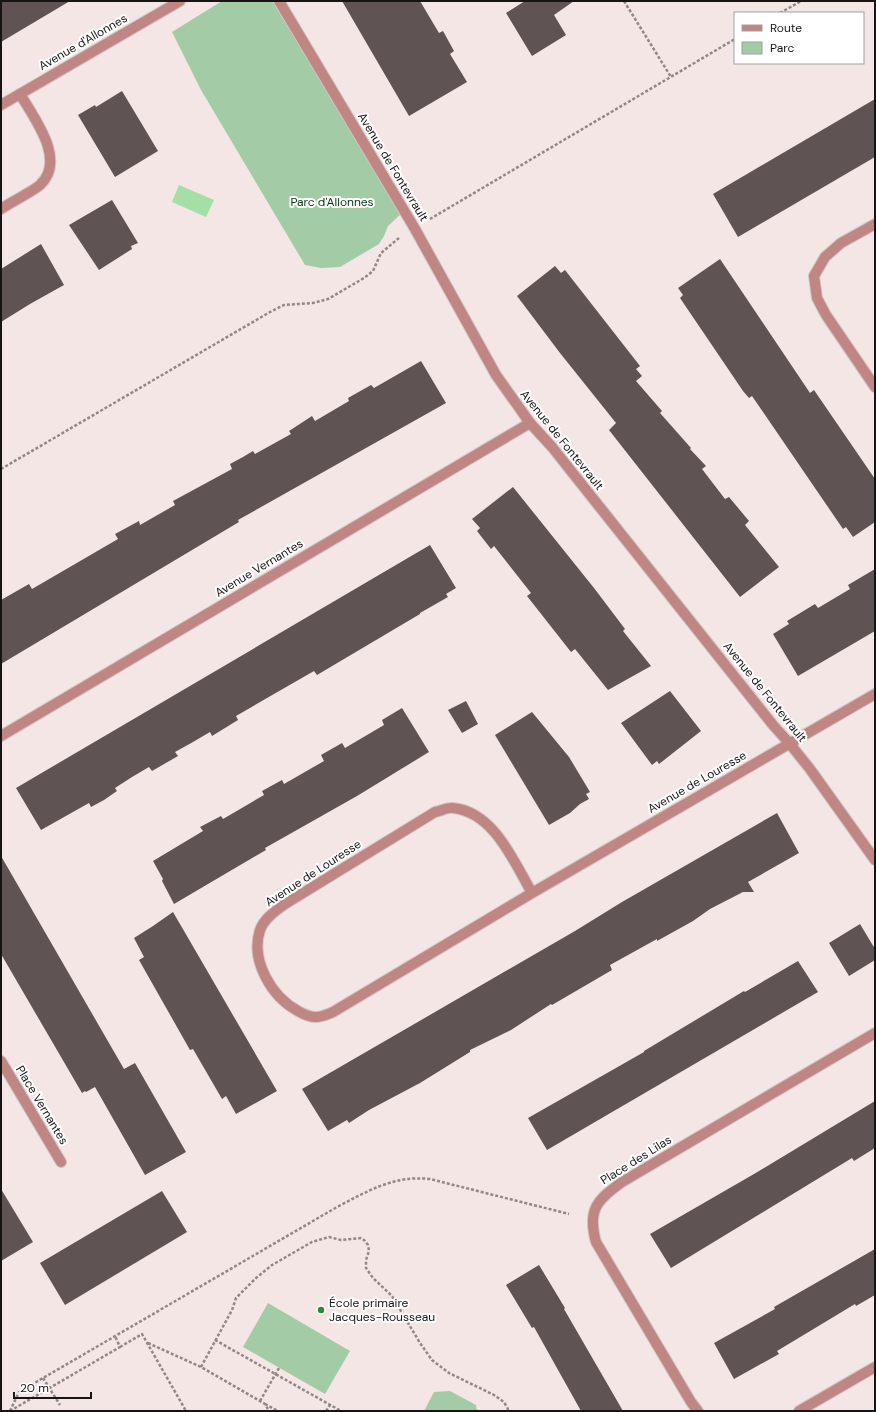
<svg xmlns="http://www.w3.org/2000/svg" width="876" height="1412" viewBox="0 0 876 1412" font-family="'DM Sans',sans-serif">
  <rect width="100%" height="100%" fill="#f4e6e5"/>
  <!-- green -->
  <g fill="#a3cba5">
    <polygon points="222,1 272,1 403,212 388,226 384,236 379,244 340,267 321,268 305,265 201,90 172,32"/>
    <polygon points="268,1303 350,1351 325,1394 243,1347"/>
    <polygon points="450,1391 476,1405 477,1411 424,1411 434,1392"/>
  </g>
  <!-- water -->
  <polygon fill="#a4dfa7" points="179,185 214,200 206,217 172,202"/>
  <!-- building -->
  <g fill="#5f5453">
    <polygon points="1,1 70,1 1,42"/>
    <polygon points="342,1 420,1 439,33 443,31 454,51 450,54 467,82 409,116"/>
    <polygon points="525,1 574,1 554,15 566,35 532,56 506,13"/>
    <polygon points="122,91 158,151 115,177 78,115 95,105 96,107"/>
    <polygon points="875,99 875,157 738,237 713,194"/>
    <polygon points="112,200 138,243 131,246 132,249 99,270 69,225"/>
    <polygon points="41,244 64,285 30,304 1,322 1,269"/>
    <polygon points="720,259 810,393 814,390 875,479 875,522 853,537 846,527 843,529 752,396 749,398 743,391 680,298 683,295 678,288"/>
    <polygon points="555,266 561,273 565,270 640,366 636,369 642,376 636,381 662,411 660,413 691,448 690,449 706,466 702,469 725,499 729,497 749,521 745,525 779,567 740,597 609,430 616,423 560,353 517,296"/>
    <polygon points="421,361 446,403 238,520 239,522 1,664 1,600 29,584 32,589 118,539 115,534 139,521 140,525 175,505 173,501 232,469 230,464 243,457 253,451 255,454 291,434 289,431 312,416 315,421 349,401 348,398 371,385 374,388"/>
    <polygon points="513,487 594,588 625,629 623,631 651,666 608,690 575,649 571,652 527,596 531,593 494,546 491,549 477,531 480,528 472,519"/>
    <polygon points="430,545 456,588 446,594 448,597 420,613 420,614 317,675 314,671 236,716 238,720 212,736 210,732 193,742 175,752 178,756 152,771 149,767 132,777 115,788 117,791 104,800 91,807 89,803 41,830 16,788"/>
    <polygon points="875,569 875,631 798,676 773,634 789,624 787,621 815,604 818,608 850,589 848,585"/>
    <polygon points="670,691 701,731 659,764 657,761 652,765 621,723"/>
    <polygon points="466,701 478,724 462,733 448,710"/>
    <polygon points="402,708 429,752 357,796 265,848 266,850 174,904 162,881 163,879 153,861 203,831 200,827 221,816 223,819 264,795 262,791 282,780 284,784 324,761 321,755 342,743 345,748 384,725 382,720"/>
    <polygon points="532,712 569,757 590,792 586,794 589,799 580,804 570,813 549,825 495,735"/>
    <polygon points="777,813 799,853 748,882 754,892 743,892 710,909 693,921 657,941 657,939 610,965 612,970 552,1005 551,1004 511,1030 470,1050 470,1052 420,1083 369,1110 349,1123 347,1120 328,1131 302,1089 575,931 622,902"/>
    <polygon points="1,856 124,1069 135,1063 186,1152 145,1175 95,1087 86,1092 85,1091 82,1093 1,954"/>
    <polygon points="173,912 277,1091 236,1114 226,1096 222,1099 193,1049 190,1050 139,960 144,957 134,938 153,926"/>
    <polygon points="860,924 875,949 875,960 849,976 829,943"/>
    <polygon points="798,961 818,992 547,1150 528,1118 644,1052 644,1051 744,991 745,992"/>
    <polygon points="875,1101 875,1148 854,1161 852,1158 671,1268 650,1234 754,1174"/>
    <polygon points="1,1189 33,1242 1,1261"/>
    <polygon points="162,1191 187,1232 65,1305 40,1263"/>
    <polygon points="875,1249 875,1295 856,1306 855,1304 777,1351 779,1354 734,1379 714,1343 775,1309 774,1307"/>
    <polygon points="539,1265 565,1308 564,1309 623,1411 581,1411 534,1327 532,1328 506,1285"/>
  </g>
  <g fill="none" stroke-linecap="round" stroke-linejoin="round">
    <!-- minor casing -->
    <g stroke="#d1c4c4" stroke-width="12">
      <g id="minor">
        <polyline points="279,1 415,229 496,375 530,423 552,447 773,725 790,744 810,769 875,860"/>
        <polyline points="1,105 180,1"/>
        <path d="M1 209C11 202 32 192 40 185 67 160 34 118 20 94"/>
        <polyline points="875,224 841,243 825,257 814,276 817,298 826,315 875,387"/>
        <polyline points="1,736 530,423"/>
        <path d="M532 893C514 862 494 812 453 808 448 807 441 811 435 812L285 904C275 911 264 919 260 930 250 961 272 997 298 1011 303 1014 310 1017 316 1017 322 1017 328 1014 333 1012L532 893 875 694"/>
        <polyline points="1,1061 61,1162"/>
        <path d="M698 1411 691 1402 596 1242C587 1210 597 1200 622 1182L875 1033"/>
        <polyline points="799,1411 875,1367"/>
      </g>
    </g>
    <!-- path -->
    <g stroke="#918786" stroke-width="2.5" stroke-dasharray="3 2" stroke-linecap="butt">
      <polyline points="624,1 671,77"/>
      <polyline points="780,13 801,1"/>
      <polyline points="430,219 735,39"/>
      <polyline points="1,469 270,312 284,305 313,303 328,299 364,278 373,271 381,253 399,238"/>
      <polyline points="215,1340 341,1411"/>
      <polyline points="148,1343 201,1367 265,1404 269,1411"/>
      <polyline points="120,1347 142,1334 186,1411"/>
      <polyline points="201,1367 232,1310 236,1298 256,1278 272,1265 312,1242 329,1237 341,1240 361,1238 364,1240 368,1245 369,1251 366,1260 366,1268 373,1278 392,1296 420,1343 432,1360 449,1373 494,1395 504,1402 509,1411"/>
      <polyline points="43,1378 60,1405"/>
      <polyline points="260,1401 279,1368"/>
      <polyline points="265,1404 278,1411"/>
      <path d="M10 1411 19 1392 337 1207C368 1191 394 1175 430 1179L569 1214"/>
      <polyline points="10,1411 120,1347 115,1336"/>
      <polyline points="326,1411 330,1405"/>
    </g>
    <!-- minor -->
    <use href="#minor" stroke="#bf8683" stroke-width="10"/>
  </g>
  <!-- markers -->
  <circle fill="#2b883a" stroke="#fff" stroke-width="1.5" cx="321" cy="1310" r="4"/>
  <g text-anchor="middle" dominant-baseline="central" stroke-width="4" stroke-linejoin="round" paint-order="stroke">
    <!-- street labels -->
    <g font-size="12" fill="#191414" stroke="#fff">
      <text transform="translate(83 42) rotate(-30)">Avenue d'Allonnes</text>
      <text transform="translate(393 167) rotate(59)">Avenue de Fontevrault</text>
      <text transform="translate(562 440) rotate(51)">Avenue de Fontevrault</text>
      <text transform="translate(259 568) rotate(-31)">Avenue Vernantes</text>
      <text transform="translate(765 692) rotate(51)">Avenue de Fontevrault</text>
      <text transform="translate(697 782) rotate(-30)">Avenue de Louresse</text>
      <text transform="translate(313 873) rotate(-33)">Avenue de Louresse</text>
      <text transform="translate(42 1105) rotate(59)">Place Vernantes</text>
      <text transform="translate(636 1160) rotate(-32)">Place des Lilas</text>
    </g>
    <!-- park labels -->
    <g font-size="12" fill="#093410" stroke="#fff">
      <text x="332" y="202">Parc d'Allonnes</text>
    </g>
    <!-- poi labels -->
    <g font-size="12" fill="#191414" stroke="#fff" text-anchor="start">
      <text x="329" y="1303">École primaire<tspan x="329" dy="14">Jacques-Rousseau</tspan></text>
    </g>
  </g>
  <!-- border -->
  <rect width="876" height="1412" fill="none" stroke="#191414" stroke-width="4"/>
  <!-- legend -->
  <rect x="734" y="12" width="130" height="52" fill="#ffffff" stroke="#a3a1a1"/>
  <rect x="742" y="25" width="20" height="6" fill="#bf8683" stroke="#a3a1a1"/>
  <text x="770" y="32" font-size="12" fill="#191414">Route</text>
  <rect x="742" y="42" width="20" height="12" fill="#a3cba5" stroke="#a3a1a1"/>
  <text x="770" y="52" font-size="12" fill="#191414">Parc</text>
  <!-- scale -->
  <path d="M14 1392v6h77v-6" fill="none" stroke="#191414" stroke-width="2"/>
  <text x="20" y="1392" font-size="12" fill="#191414" stroke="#ffffff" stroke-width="3" paint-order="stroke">20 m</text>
</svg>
